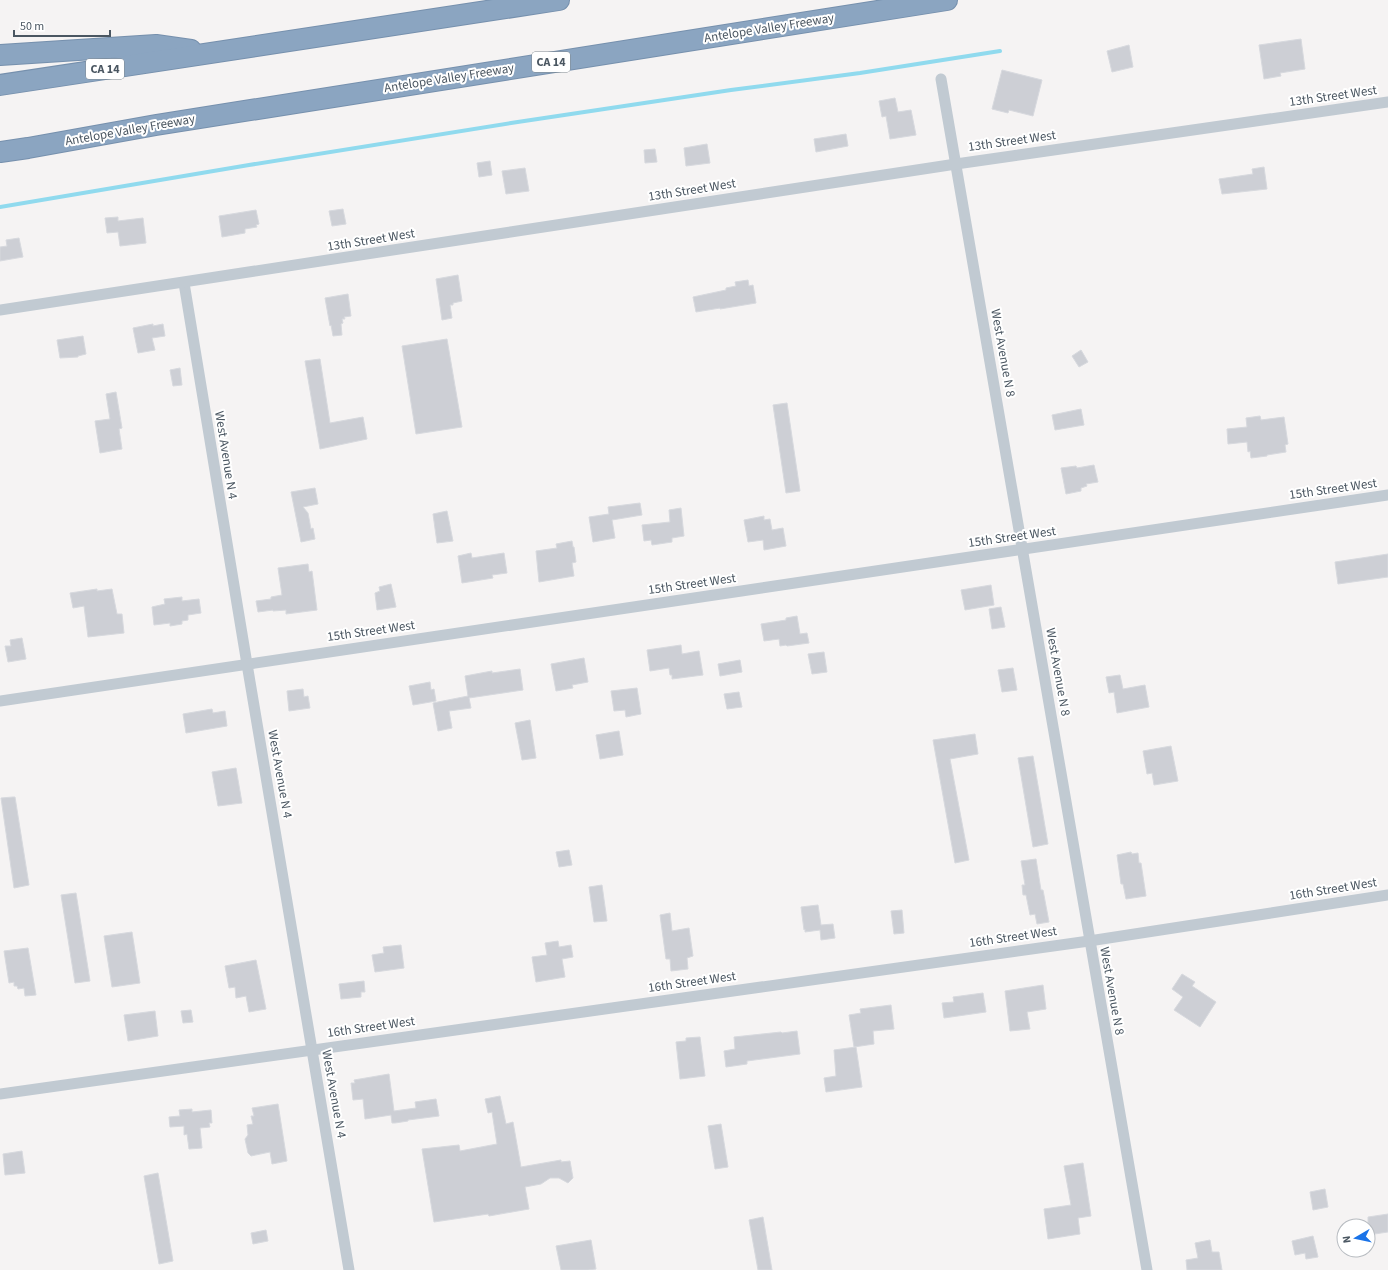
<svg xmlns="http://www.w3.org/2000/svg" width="1388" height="1270" viewBox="0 0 1388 1270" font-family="'Source Sans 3',sans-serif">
  <rect width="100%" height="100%" fill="#f5f3f3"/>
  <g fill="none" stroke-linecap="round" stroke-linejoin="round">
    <!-- stream -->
    <polyline stroke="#90daee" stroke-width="4" points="0,207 249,165 511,123 731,90 860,73 1000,51"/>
  </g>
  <!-- building -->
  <g fill="#cdcfd5" stroke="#d7d9de">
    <polygon points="1301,39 1305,69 1280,73 1281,76 1264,79 1259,45"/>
    <polygon points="1129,45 1133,67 1112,72 1107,51"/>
    <polygon points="1002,70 1042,80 1033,116 1009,110 1008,113 992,109"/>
    <polygon points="895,98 898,112 911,110 916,135 890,139 886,116 882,117 879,101"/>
    <polygon points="846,134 848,146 816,152 814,139"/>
    <polygon points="707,144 710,163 686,166 684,148"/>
    <polygon points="655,149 657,162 645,163 644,150"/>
    <polygon points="490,161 492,175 479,177 477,163"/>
    <polygon points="1264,167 1267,189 1222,194 1219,179 1253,174 1252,169"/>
    <polygon points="525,168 529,191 506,194 502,171"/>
    <polygon points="343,209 346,224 332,226 329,211"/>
    <polygon points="256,210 259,224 256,225 257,227 245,229 245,233 222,237 219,216"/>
    <polygon points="118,217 118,221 143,218 146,243 120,246 118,232 107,233 105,218"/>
    <polygon points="19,238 23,257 0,261 0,247 7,246 6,240"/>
    <polygon points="458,275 462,301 453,303 453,305 450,305 452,318 442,320 436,279"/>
    <polygon points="748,280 749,286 753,285 756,303 720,309 720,308 696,312 693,297 726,290 726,288 736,286 735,282"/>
    <polygon points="348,294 351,316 344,317 345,319 342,319 343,323 341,324 342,335 333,336 331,325 330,326 325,298"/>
    <polygon points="153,324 153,326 163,324 165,336 152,338 155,350 138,353 133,328"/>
    <polygon points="83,336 86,354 78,356 78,357 60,358 57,340"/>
    <polygon points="447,339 462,427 416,434 402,346"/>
    <polygon points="1081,350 1088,362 1079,367 1072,356"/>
    <polygon points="320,359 330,423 363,417 367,439 320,449 305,361"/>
    <polygon points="180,368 182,385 173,386 170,370"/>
    <polygon points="116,392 122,428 119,429 122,449 100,453 95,421 110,419 106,394"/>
    <polygon points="787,403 800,491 786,493 773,405"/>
    <polygon points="1081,409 1084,425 1055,430 1052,415"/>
    <polygon points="1260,416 1261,420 1284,417 1288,444 1285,445 1286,452 1267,455 1267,456 1251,458 1250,451 1248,452 1247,442 1228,444 1227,429 1247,427 1246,418"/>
    <polygon points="1094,465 1098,482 1086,484 1087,486 1081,488 1081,491 1066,494 1061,468 1076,466 1077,468"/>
    <polygon points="315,488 318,504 303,507 308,513 311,529 313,528 315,539 301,542 291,492"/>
    <polygon points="640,503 642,515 612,520 615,538 593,542 589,517 609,514 608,507"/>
    <polygon points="681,508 684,536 672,538 672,542 652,545 651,540 644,541 642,525 670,522 669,510"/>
    <polygon points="447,511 453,541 437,543 433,514"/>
    <polygon points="764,516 764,520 770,519 772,530 783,528 786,546 764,550 763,540 748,542 744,520"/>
    <polygon points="572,541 573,547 574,547 576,562 572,563 574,576 539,582 536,551 557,548 556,544"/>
    <polygon points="471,553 472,558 504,553 507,573 492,575 493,578 462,583 458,556"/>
    <polygon points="1388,554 1388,577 1338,584 1335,562"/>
    <polygon points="308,564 309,572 312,571 317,610 286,614 286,610 273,611 273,610 258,612 256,601 271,599 271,597 282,595 278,568"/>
    <polygon points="391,584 396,607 377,610 375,593 380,591 379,587"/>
    <polygon points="991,585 994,605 965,610 961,590"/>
    <polygon points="97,589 97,591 112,589 117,614 122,614 124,633 88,637 84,606 73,608 70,593"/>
    <polygon points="182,597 182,601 199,599 201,613 188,615 188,620 182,621 182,624 170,626 170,623 154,625 152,607 165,604 164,599"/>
    <polygon points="1001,607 1005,627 992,629 989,609"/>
    <polygon points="797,616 800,634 807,633 809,643 787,646 786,645 780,646 779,639 764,641 761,624 786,620 786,618"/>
    <polygon points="22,638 26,659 8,662 5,646 11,646 10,640"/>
    <polygon points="681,645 682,654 699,651 703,675 672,679 672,675 670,675 669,668 650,671 647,650"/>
    <polygon points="824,652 827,672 812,674 808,654"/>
    <polygon points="584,658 588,682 572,685 573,688 556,691 551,664"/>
    <polygon points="740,660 742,672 720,676 718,664"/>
    <polygon points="1013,668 1017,690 1002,692 998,670"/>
    <polygon points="520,669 523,690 469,698 471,708 449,711 452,728 438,731 433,703 468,696 465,676 492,671 492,673"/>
    <polygon points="1120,675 1123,689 1145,685 1149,707 1117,713 1114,692 1109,693 1106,677"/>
    <polygon points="430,682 431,690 434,689 436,701 413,705 409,686"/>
    <polygon points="637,688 641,714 626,717 625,710 614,711 611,691"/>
    <polygon points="303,689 304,697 308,696 310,708 289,711 287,691"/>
    <polygon points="739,692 742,707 727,709 724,694"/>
    <polygon points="212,709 213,713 225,711 227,726 186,733 183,714"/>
    <polygon points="530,720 536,758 522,760 515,723"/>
    <polygon points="619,731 623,755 600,759 596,735"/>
    <polygon points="975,734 978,754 950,759 969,860 955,863 933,740"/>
    <polygon points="1171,746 1178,781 1154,785 1152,773 1147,774 1143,751"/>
    <polygon points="1033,756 1048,844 1033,847 1018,758"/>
    <polygon points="236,768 242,803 218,806 212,772"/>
    <polygon points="13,797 15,797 29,885 14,888 1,798"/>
    <polygon points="569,850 572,865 559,867 556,852"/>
    <polygon points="1131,852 1132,854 1138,853 1139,863 1141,863 1146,896 1126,899 1123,884 1121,884 1117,855"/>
    <polygon points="1036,859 1041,890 1043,890 1049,922 1037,924 1035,914 1030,915 1026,895 1023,895 1022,885 1025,885 1021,861"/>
    <polygon points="602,885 607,921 594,922 589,887"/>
    <polygon points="76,893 90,981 75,983 61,895"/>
    <polygon points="818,905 821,925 833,924 835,938 821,940 820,930 805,932 805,929 804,930 801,907"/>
    <polygon points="902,910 904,933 894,934 891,911"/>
    <polygon points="670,913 672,931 689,928 693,956 687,958 688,969 671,971 670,959 666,959 660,915"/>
    <polygon points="132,932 140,983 112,987 104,936"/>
    <polygon points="558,941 559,947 571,945 573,957 562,959 565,977 536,982 532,957 547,955 545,943"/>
    <polygon points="401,945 404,968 375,972 372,955 384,953 383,947"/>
    <polygon points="28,948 36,995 25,996 24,988 18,989 17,986 14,986 14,982 9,983 4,951"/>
    <polygon points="256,960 266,1009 249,1012 246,996 236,998 235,987 229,988 225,966"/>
    <polygon points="1182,974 1195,982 1192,986 1216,1002 1200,1027 1174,1010 1183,997 1172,989"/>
    <polygon points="364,981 365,992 361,992 361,997 341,999 339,984"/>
    <polygon points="1043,985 1046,1009 1027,1012 1030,1029 1010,1031 1005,991"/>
    <polygon points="983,993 986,1012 944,1018 942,1003 954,1002 953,997"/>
    <polygon points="891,1005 894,1029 873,1031 874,1044 854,1047 849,1015 861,1013 860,1009"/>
    <polygon points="191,1010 193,1022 183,1023 181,1011"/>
    <polygon points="155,1011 158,1036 128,1041 124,1015"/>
    <polygon points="797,1031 800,1054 747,1061 747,1064 726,1067 724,1051 735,1049 734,1037 781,1032 782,1033"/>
    <polygon points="700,1037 705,1076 680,1079 676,1042 686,1041 686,1038"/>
    <polygon points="856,1047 862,1087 826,1092 824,1078 836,1076 834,1050"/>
    <polygon points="389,1074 394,1111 416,1108 415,1102 436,1099 439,1116 408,1120 408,1121 395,1123 392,1123 391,1115 365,1119 363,1099 353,1100 351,1083 355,1083 354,1080"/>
    <polygon points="500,1096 506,1124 513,1122 521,1167 561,1160 561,1162 570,1161 573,1178 568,1183 559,1178 550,1178 541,1184 525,1187 529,1209 489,1216 488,1214 434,1222 422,1149 459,1145 460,1151 497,1144 492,1112 488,1113 485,1099"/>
    <polygon points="278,1104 287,1161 272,1164 270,1152 251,1156 248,1153 245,1139 248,1135 247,1125 253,1124 251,1116 254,1116 252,1108"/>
    <polygon points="192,1109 192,1112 211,1110 212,1123 209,1123 210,1127 200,1128 202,1148 189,1149 187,1134 184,1135 184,1126 170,1127 169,1117 180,1116 179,1110"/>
    <polygon points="721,1124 728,1167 715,1169 708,1126"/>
    <polygon points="22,1151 25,1173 5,1175 3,1154"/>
    <polygon points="1083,1163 1091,1216 1078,1218 1080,1234 1048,1239 1044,1209 1071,1205 1064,1166"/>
    <polygon points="158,1173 173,1261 159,1264 144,1176"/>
    <polygon points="1325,1189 1328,1207 1313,1210 1310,1192"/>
    <polygon points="1388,1214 1388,1232 1368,1235 1368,1217"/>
    <polygon points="763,1217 772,1270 758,1270 749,1220"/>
    <polygon points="266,1230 268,1241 253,1244 251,1233"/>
    <polygon points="1313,1236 1318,1257 1306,1259 1305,1253 1295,1255 1292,1241"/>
    <polygon points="591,1240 596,1269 588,1270 561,1270 556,1246"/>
    <polygon points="1210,1240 1212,1252 1219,1252 1222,1270 1187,1270 1186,1260 1198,1258 1195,1243"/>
  </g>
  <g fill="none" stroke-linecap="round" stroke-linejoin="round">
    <!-- motorway casing -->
    <g stroke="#7690ad" stroke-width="22">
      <g id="motorway">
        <polyline points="0,55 156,45 191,50"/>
        <polyline points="0,85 559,0"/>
        <polyline points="0,152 28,148 156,125 947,0"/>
      </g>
    </g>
    <!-- minor -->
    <g stroke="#c1cad2" stroke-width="11">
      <polyline points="941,79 1147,1270"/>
      <polyline points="184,283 247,664 349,1270"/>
      <polyline points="0,310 956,164 1388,102"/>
      <polyline points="0,701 1388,495"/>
      <polyline points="0,1094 1089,941 1388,895"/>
    </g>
    <!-- motorway -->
    <use href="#motorway" stroke="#8ba5c1" stroke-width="20"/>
  </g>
  <g text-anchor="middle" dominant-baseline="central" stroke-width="4" stroke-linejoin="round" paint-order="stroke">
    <!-- shield labels -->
    <g fill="#fff" stroke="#808990" stroke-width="1">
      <rect x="532" y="52" width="38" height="20" rx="3"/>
      <rect x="86" y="59" width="38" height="20" rx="3"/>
    </g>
    <g font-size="12" font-weight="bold" fill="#4a5661">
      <text x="551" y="62">CA 14</text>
      <text x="105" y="69">CA 14</text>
    </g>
    <!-- street labels -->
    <g font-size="13" fill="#4a5661" stroke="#fff">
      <text transform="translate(769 28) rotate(-9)">Antelope Valley Freeway</text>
      <text transform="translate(449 78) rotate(-9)">Antelope Valley Freeway</text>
      <text transform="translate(1333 96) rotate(-8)">13th Street West</text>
      <text transform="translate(130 130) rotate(-10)">Antelope Valley Freeway</text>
      <text transform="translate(1012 141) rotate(-8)">13th Street West</text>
      <text transform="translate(692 190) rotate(-9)">13th Street West</text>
      <text transform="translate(371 240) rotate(-9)">13th Street West</text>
      <text transform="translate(1003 353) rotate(80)">West Avenue N 8</text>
      <text transform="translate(226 455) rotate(81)">West Avenue N 4</text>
      <text transform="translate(1333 489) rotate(-8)">15th Street West</text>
      <text transform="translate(1012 537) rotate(-8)">15th Street West</text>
      <text transform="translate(692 584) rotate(-8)">15th Street West</text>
      <text transform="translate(371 631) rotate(-8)">15th Street West</text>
      <text transform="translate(1058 672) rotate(80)">West Avenue N 8</text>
      <text transform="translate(280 774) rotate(80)">West Avenue N 4</text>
      <text transform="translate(1333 889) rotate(-9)">16th Street West</text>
      <text transform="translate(1013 937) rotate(-8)">16th Street West</text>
      <text transform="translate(692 982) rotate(-8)">16th Street West</text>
      <text transform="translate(1112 991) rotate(80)">West Avenue N 8</text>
      <text transform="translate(371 1027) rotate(-8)">16th Street West</text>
      <text transform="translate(334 1094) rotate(80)">West Avenue N 4</text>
    </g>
  </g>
  <!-- north arrow -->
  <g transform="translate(1356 1238) rotate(261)"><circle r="19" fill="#ffffff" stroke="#b7bbc0"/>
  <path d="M0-3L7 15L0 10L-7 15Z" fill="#1a73e8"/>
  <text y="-6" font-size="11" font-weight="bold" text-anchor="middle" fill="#4a5661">N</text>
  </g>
  <!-- scale -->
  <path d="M14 30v6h96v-6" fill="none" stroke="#4a5661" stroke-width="2"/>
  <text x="20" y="30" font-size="12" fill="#4a5661" stroke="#ffffff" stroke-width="3" paint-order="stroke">50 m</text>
</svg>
